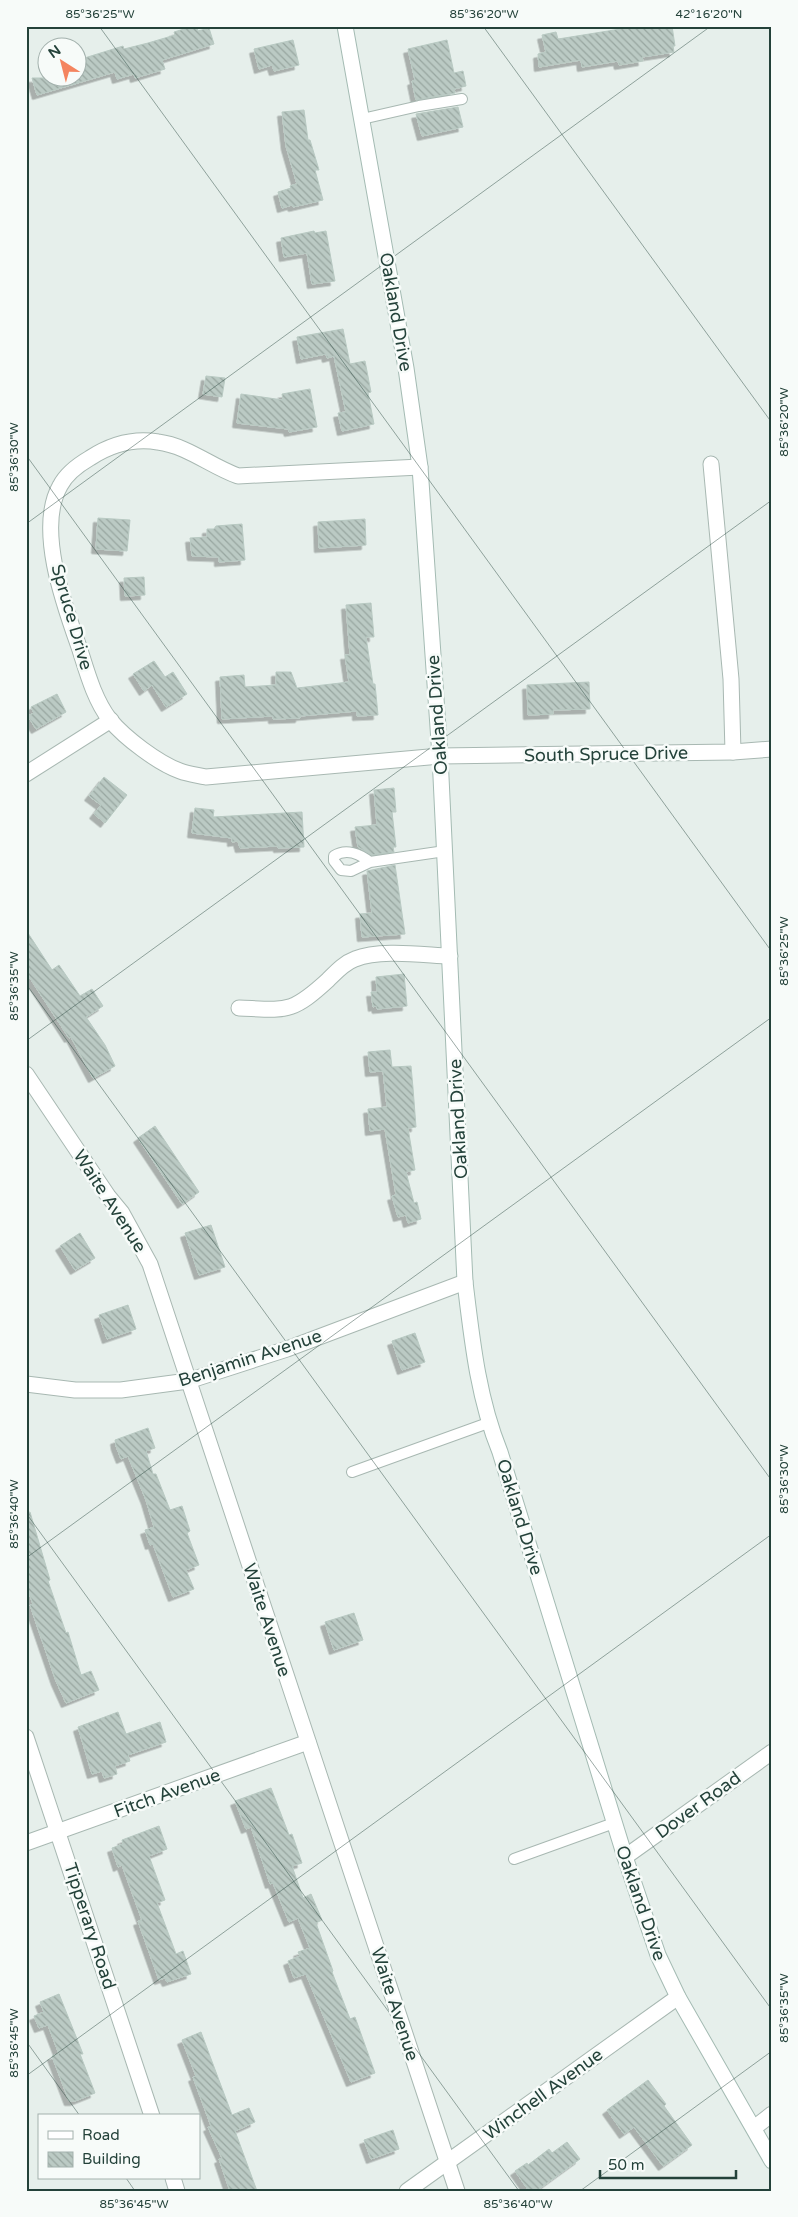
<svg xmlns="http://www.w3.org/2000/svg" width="798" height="2217" viewBox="0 0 798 2217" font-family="'Varela Round',sans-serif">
  <defs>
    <pattern id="building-back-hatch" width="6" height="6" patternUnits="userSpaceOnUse" patternTransform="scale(1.25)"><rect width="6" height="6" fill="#bbcac4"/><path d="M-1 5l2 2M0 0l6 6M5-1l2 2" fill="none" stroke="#98a6a0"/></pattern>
    <filter id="shadow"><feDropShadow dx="-4.5" dy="4.5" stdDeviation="0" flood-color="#0004"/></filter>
  </defs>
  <rect width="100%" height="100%" fill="#e6efeb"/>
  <!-- building -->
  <g fill="url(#building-back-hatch)" stroke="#b8c9c2" filter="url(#shadow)">
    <polygon points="194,26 196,26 198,31 209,28 214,44 162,60 165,69 135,78 134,74 117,79 115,72 37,95 32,78 78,78 78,60 123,46 124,49 148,43 175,35 174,32"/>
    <polygon points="639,26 672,26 675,46 673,46 674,52 642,57 643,61 619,65 618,61 582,67 581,60 539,67 538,54 546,52 542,35 556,32 558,39"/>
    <polygon points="293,40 299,65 274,71 272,65 259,69 254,49"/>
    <polygon points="447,40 454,73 463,71 466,86 454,89 455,93 416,100 412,81 415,80 408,49"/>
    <polygon points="458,107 463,127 422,136 416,114"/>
    <polygon points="304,110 308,140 310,140 319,170 315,170 323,200 293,207 292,205 282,208 278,192 291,188 290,186 297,184 286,146 282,112"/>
    <polygon points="314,231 315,233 326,231 335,281 312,284 307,253 284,257 281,238"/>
    <polygon points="343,329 350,364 365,361 371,392 368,393 374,424 342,431 338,413 346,412 334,356 327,358 326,354 301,359 297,337"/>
    <polygon points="206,376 225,378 222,397 203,394"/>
    <polygon points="310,389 317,427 289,432 288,429 237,423 241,394 283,400 282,394"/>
    <polygon points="98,518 130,520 127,551 96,549"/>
    <polygon points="365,519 366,545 319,548 318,522"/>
    <polygon points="242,524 245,560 219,562 219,557 192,556 190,538 207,537 207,529 214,529 216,526"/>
    <polygon points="144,577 145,595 125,596 124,578"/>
    <polygon points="371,603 374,637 366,637 373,684 375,684 378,715 357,716 357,711 300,716 300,718 273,719 273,716 222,719 220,677 244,675 245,687 276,685 276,672 291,672 297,688 349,682 345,655 350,655 346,605"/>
    <polygon points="154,661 165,677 173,672 187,694 166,707 152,685 144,691 133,674"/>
    <polygon points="589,682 590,709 553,710 553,714 528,715 527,685"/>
    <polygon points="57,694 66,712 36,729 28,716 34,713 31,707"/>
    <polygon points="104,777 127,795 105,823 94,814 101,805 89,796"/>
    <polygon points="394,788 396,812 392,812 396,847 393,847 394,852 372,855 358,847 355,827 377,825 374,790"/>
    <polygon points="195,808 214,810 213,817 302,812 304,847 278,848 278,846 240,848 238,841 232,842 232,838 192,833"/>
    <polygon points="395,865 405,934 362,937 360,914 372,913 367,871"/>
    <polygon points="26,930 52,970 59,965 80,996 92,989 103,1006 86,1017 105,1045 115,1066 93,1078 71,1037 69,1038 26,972"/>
    <polygon points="404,974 407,1006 377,1009 376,1006 373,1007 371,992 377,992 376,977"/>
    <polygon points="390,1050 392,1067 411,1066 413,1088 416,1127 408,1128 415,1170 406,1172 414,1203 417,1202 421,1219 408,1223 406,1215 398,1217 392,1196 396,1195 385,1129 370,1131 368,1109 387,1107 383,1071 370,1072 368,1052"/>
    <polygon points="155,1126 199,1192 182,1204 138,1138"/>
    <polygon points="211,1225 225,1267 199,1275 185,1233"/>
    <polygon points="80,1233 95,1258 75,1270 60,1246"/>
    <polygon points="128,1305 136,1329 107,1339 99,1315"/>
    <polygon points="415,1333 425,1362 402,1370 392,1341"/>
    <polygon points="148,1428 155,1448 146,1451 153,1474 156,1474 170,1510 182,1506 190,1531 187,1533 199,1565 186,1570 194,1589 173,1597 153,1544 150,1545 145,1530 154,1527 146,1500 128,1456 121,1459 116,1446 115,1440"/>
    <polygon points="30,1512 50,1580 48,1581 66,1633 68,1632 81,1675 91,1671 99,1690 66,1703 56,1681 30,1605 33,1604 26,1585 26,1513"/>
    <polygon points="354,1613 363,1640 334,1650 325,1622"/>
    <polygon points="118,1712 126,1734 160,1722 166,1742 128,1755 130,1761 115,1766 117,1774 104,1778 102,1771 92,1774 78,1727"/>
    <polygon points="271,1788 289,1835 292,1834 302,1863 292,1866 303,1898 311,1894 322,1920 316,1923 333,1971 332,1972 350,2019 355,2017 375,2073 351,2082 306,1974 294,1978 288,1961 300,1956 298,1952 310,1948 298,1918 289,1922 273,1883 270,1884 251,1827 246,1829 235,1801"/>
    <polygon points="159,1826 167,1849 149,1856 165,1900 157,1903 176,1954 183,1951 191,1974 167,1982 165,1978 159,1980 138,1921 142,1920 122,1865 118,1867 112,1848 123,1844 122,1840"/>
    <polygon points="59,1994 83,2054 80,2054 95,2093 75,2101 69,2101 52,2056 59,2054 48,2025 39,2028 34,2016 44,2012 40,2002"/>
    <polygon points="201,2032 232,2115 249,2108 255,2122 235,2131 257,2191 230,2191 219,2159 222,2158 208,2127 211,2126 193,2077 196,2076 182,2040"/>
    <polygon points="648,2080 666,2104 664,2106 692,2145 663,2166 634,2127 624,2134 607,2110"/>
    <polygon points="393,2130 399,2149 371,2159 364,2140"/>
    <polygon points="567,2142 580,2159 536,2191 529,2191 515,2171 527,2163 528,2165 549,2149 552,2153"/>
  </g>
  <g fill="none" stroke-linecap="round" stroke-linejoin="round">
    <!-- service casing -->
    <g stroke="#a8b8b2" stroke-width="12">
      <g id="service">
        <polyline points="362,119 419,106 462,99"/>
        <path d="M370 862C360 854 346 848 334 856V861L341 870 351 871 370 862 445 851"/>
        <polyline points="352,1472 488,1423"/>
        <polyline points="514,1859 614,1823"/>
      </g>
    </g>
    <!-- minor casing -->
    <g stroke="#a8b8b2" stroke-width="17">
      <g id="minor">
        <polyline points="711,464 731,679 733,752"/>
        <path d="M420 467 238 476C210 466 188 446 158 442 134 438 110 445 90 458 78 465 66 474 60 486 36 528 64 605 79 647 87 672 94 699 110 720 125 738 158 763 180 771 188 774 197 775 206 777L440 756 733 752 772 749"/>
        <polyline points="26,774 111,720"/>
        <path d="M239 1008C287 1010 291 1014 328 980 336 972 344 963 355 959 380 949 423 955 450 956"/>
        <polyline points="26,1074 108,1196 122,1213 150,1264 457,2191"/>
        <polyline points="26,1384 75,1390 121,1390 188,1381 287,1349 465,1282"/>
        <polyline points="26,1737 152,2116"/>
        <polyline points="26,1843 308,1742"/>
        <polyline points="625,1857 772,1752"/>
        <polyline points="754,2128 772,2114"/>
        <polyline points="173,2178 177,2191"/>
        <polyline points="407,2191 678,1997"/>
      </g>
    </g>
    <!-- secondary casing -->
    <g stroke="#a4bbb3" stroke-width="17">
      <path id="secondary" d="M345 26 406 368 420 467 440 756 465 1282C472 1340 478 1398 500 1452L625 1857 658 1955 678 1997 772 2161"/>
    </g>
    <!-- service -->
    <use href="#service" stroke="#fff" stroke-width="10"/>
    <!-- minor -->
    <use href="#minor" stroke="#fff" stroke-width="15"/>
    <!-- secondary -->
    <use href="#secondary" stroke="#fff" stroke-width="15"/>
  </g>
  <!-- ticks -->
  <path fill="none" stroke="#24423a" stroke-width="1" stroke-opacity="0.45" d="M99 26 772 952M483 26 772 423M26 455 772 1481M26 524 711 26M26 984 772 2010M26 1041 772 500M26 1513 519 2191M26 1558 772 1017M26 2041 80 2116M26 2076 772 1534M126 2178 135 2191M580 2191 772 2051"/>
  <g text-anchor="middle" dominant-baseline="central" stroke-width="5" stroke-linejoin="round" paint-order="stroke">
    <!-- street labels -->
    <g font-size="18" fill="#24423a" stroke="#f7fbf9">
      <text transform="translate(396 312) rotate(80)">Oakland Drive</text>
      <text transform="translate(72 617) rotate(74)">Spruce Drive</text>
      <text transform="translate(437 715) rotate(-94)">Oakland Drive</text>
      <text transform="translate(606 754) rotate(-1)">South Spruce Drive</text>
      <text transform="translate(458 1119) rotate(-93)">Oakland Drive</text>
      <text transform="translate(110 1201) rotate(57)">Waite Avenue</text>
      <text transform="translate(250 1358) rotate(-18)">Benjamin Avenue</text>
      <text transform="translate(520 1517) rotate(73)">Oakland Drive</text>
      <text transform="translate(267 1620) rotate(72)">Waite Avenue</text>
      <text transform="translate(167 1793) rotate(-20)">Fitch Avenue</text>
      <text transform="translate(698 1805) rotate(-36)">Dover Road</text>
      <text transform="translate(641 1903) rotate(71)">Oakland Drive</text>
      <text transform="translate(90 1926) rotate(72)">Tipperary Road</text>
      <text transform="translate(395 2004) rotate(72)">Waite Avenue</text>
      <text transform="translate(543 2094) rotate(-36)">Winchell Avenue</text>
    </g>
  </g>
  <!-- border -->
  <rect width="798" height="2217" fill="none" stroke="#f7fbf9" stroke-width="55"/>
  <!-- legend -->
  <rect x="38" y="2114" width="162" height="65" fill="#f7fbf9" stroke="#a3b1ad"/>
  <rect x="48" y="2131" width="25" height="8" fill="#ffffff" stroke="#a3b1ad"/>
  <text x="82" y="2140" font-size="15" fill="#24423a">Road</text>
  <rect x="48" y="2152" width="25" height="15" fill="url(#building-back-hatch)" stroke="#a3b1ad"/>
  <text x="82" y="2164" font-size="15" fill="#24423a">Building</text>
  <!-- north arrow -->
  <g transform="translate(62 62) rotate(324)"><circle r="24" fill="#f7fbf9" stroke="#a3b1ad"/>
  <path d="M0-4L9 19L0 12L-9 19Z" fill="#f4845f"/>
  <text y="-8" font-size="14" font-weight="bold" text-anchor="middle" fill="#24423a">N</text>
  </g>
  <!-- scale -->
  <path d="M600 2170v8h136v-8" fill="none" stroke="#24423a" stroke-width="2.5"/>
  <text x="608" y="2170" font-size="15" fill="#24423a" stroke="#f7fbf9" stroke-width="4" paint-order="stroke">50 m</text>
  <rect x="28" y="28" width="742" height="2162" fill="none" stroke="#24423a" stroke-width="2"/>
  <g font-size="12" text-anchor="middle" fill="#24423a">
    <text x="100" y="18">85°36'25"W</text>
    <text x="484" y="18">85°36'20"W</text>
    <text x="709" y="18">42°16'20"N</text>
    <text transform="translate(784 422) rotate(-90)" y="4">85°36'20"W</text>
    <text transform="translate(14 457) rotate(-90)" y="4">85°36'30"W</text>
    <text transform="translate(784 951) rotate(-90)" y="4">85°36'25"W</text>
    <text transform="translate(14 986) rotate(-90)" y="4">85°36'35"W</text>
    <text transform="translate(784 1479) rotate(-90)" y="4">85°36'30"W</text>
    <text transform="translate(14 1514) rotate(-90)" y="4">85°36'40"W</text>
    <text transform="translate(784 2008) rotate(-90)" y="4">85°36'35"W</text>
    <text transform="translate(14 2043) rotate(-90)" y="4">85°36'45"W</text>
    <text x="134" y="2208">85°36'45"W</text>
    <text x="518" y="2208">85°36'40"W</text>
  </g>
</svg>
